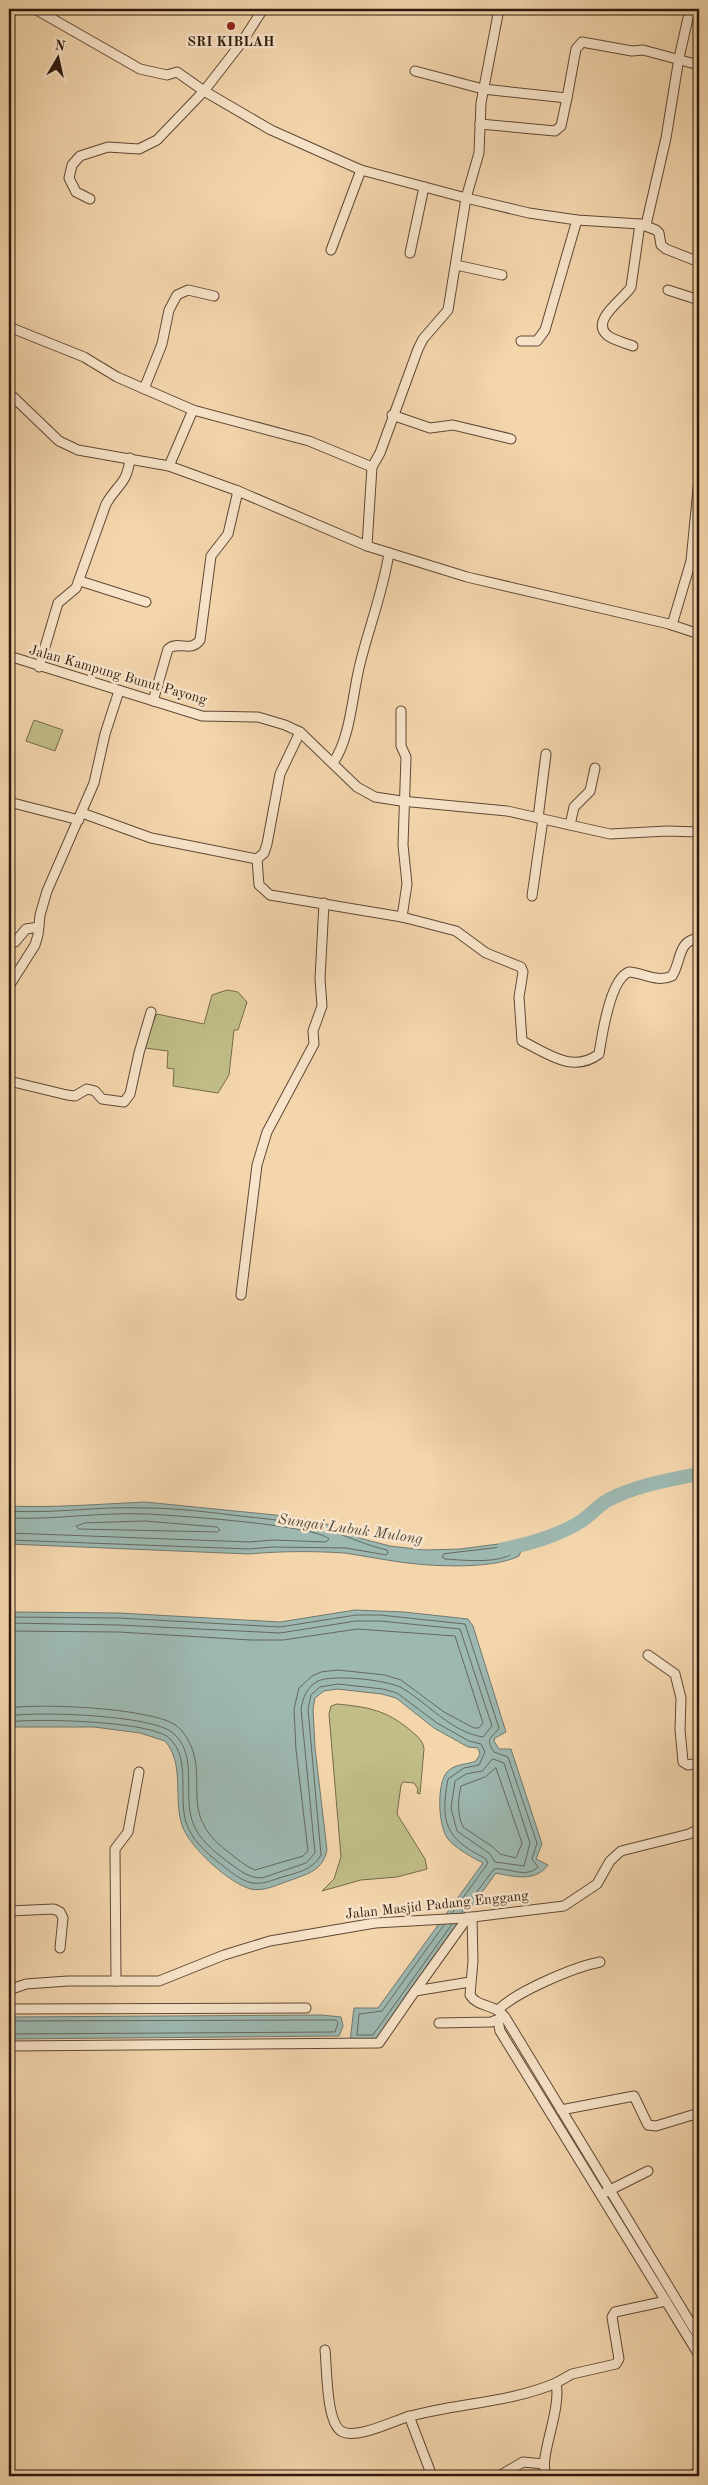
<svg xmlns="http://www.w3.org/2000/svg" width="708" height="2485" viewBox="0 0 708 2485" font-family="'Old Standard TT',serif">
  <rect width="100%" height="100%" fill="#f4d6ad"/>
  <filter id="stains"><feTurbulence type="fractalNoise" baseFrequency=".004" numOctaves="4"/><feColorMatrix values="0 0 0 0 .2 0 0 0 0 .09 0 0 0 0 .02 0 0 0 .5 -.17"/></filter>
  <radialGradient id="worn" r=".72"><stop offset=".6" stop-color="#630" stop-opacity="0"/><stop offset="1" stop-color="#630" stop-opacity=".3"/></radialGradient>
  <!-- green -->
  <g fill="#c0bd86" stroke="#766a49">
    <polygon points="34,720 63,730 55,751 26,741"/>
    <polygon points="227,990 238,992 247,1002 238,1030 234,1030 229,1075 218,1093 173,1086 174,1069 167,1068 168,1051 145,1048 147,1034 157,1014 204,1024 212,995"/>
    <path d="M337 1704C368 1707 386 1710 410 1730 417 1736 423 1740 424 1749L420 1794 417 1793 418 1789 414 1783 403 1782 401 1785 397 1814 425 1859 427 1869 397 1877 361 1880 322 1891 334 1879 341 1857 329 1714 331 1706Z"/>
  </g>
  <!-- water -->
  <g fill="#9db8b1" stroke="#70786f">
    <path d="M145 1502 295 1517 326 1524 363 1539 390 1546 424 1550 460 1549 514 1542 518 1543 522 1549 519 1556C489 1571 420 1566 387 1560 373 1558 359 1555 345 1553 313 1551 281 1551 249 1554L9 1544V1506C54 1508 100 1504 145 1502Z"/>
    <path d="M355 1610 404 1612 468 1619 473 1626 506 1732 495 1738 494 1741 499 1749H511L542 1844 536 1859 548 1865C536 1882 514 1877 496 1873L375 2041H350L354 2008H378L483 1863C473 1858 455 1848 448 1839 438 1827 436 1782 448 1771 457 1763 467 1765 476 1761L480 1754 478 1748 468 1747 434 1728 396 1698 382 1694 337 1689 324 1691 315 1698 313 1709 315 1748 327 1850C323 1870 308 1874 291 1880 279 1884 264 1892 251 1889 230 1884 188 1846 182 1825 173 1798 185 1764 165 1741L140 1733 94 1727H9V1612L119 1613 280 1622Z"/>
    <polygon points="321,2015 341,2017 343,2026 339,2036 9,2039 9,2017"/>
  </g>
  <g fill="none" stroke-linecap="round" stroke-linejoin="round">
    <!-- shore -->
    <g stroke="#65685e" stroke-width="1">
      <path d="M9 1511C54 1514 99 1506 145 1508 177 1508 208 1512 240 1516 267 1519 295 1521 322 1529 344 1534 364 1545 387 1550L388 1553 386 1555 346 1548 273 1547 249 1549 9 1540"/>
      <path d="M9 1518C55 1520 100 1512 145 1514 172 1515 316 1525 329 1539L326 1542 273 1540 249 1542 9 1533"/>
      <polygon points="145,1521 217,1527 220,1530 217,1532 79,1529 76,1526 85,1523"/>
      <path d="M502 1547H514L516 1550C505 1565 462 1560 445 1559L442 1557 444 1554Z"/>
      <path d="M9 1617 119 1618 280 1627 356 1615H380L465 1624 499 1728C493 1738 484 1737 494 1752L508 1757 537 1843 532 1859 538 1867C526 1879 507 1867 494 1869L461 1913"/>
      <path d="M9 1623 119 1625 280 1633 356 1621H380L460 1629 492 1726 483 1737C451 1732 429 1704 402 1688 388 1680 333 1674 318 1681 307 1687 303 1697 301 1709L315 1853 306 1863 262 1878C248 1878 239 1870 228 1862 215 1852 199 1840 193 1823 182 1795 199 1755 173 1733 153 1715 37 1711 9 1716"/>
      <path d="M9 1631 119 1632 251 1640H283L357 1629 455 1636 483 1723 479 1728H474L444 1712 401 1680 385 1675 338 1670 321 1672 312 1676 299 1688 294 1709 296 1750 308 1851 303 1856 255 1870C245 1866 236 1858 227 1851 176 1812 211 1779 187 1738 184 1733 179 1727 174 1724 146 1708 42 1703 9 1708"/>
      <path d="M9 1722C35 1718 151 1721 169 1738 192 1758 177 1799 187 1825 194 1844 212 1857 227 1869 248 1885 255 1887 279 1878 295 1873 312 1871 321 1855L308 1709 311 1695 320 1687 338 1684 383 1689 397 1693 437 1723 469 1741 481 1744 485 1752 479 1765 464 1768 448 1779C440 1821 445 1839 485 1858L488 1863 452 1913"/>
      <polygon points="493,1759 504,1763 530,1843 524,1866 495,1862 490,1854 457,1831 451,1808 455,1781 466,1774 482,1771"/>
      <path d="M496 1768 522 1843 516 1858 500 1854 493 1847 463 1827C457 1815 458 1798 461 1786L485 1777Z"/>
      <polyline points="444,1925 382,2011 359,2014 357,2035 373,2035 452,1924"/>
      <polyline points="9,2021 321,2020 336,2020 338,2023 335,2032 9,2034"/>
    </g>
    <!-- river -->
    <path stroke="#9db8b1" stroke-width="14" d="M504 1549C526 1545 560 1535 580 1522 591 1515 598 1505 610 1499 638 1485 669 1480 699 1474"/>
    <!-- minor casing -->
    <g stroke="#5f4834" stroke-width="11">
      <g id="minor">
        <polyline points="35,9 140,69 167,75 177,72 204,91 242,42 263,9"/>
        <polyline points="415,71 483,89 567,98 576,49 582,42 632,51 643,50 699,65"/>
        <polyline points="480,124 555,131 561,126 567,98"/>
        <polyline points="90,199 76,192 69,178 72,165 80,156 108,147 139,149 157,140 204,91 271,130 361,170 466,198 479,153 481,103 499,9"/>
        <polyline points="646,225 666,138 679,58 690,9"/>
        <polyline points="331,250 361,170"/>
        <polyline points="410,253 424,187"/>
        <polyline points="456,265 502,275"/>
        <polyline points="668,290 699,300"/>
        <polyline points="9,327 84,357 117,377 193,410 309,441 372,467"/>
        <polyline points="521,341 537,341 545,330 577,220"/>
        <path d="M633 346C625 343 613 340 607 335 590 320 624 299 631 287L640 224"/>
        <polyline points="144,389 162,344 169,310 177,295 188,290 214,296"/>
        <polyline points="9,393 59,441 78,450 169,466 238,491 367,546 467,577 669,624 699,634"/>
        <polyline points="392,415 430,428 453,425 511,439"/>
        <polyline points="169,466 193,410"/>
        <polyline points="367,546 372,467 380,453 418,349 423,339 448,310 466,198 529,213 577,220 640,224 656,230 659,233 661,245 666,249 699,262"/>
        <polyline points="80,581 146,602"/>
        <polyline points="672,625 691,561 699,479"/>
        <polyline points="9,656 202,716 258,717 285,725 300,732 357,787 375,797 401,801 507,811 610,834 667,831 699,832"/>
        <path d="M39 667 58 603 76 588 106 504C118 483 127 485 130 458"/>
        <path d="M153 701 168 649C178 640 191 653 200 640L211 556 228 534 238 491"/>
        <polyline points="401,711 401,746 406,757 403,845 407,884 402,917"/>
        <path d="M333 763C351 737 352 695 360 664 369 627 383 592 389 553"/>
        <polyline points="9,802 79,820"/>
        <path d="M82 813 151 838 257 859 259 885 270 895 402 917 456 931 486 953 521 967 523 972 519 997 522 1041C547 1053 572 1074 599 1054 602 1035 610 979 629 972 644 973 657 983 672 976 682 960 677 941 699 938"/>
        <polyline points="538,818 546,754"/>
        <polyline points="570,825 574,807 590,791 595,768"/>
        <polyline points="257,859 264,853 267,844 280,774 300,732"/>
        <polyline points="532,896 543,819"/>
        <polyline points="9,944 15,942 26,929 39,927"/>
        <polyline points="9,986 35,945 38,935 40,915 47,891 94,783 105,734 119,691"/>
        <polyline points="9,1081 67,1095 75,1096 87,1089 95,1091 102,1099 124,1102 130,1094 139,1053 151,1012"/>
        <polyline points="241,1295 257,1165 267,1132 314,1044 313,1031 322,1006 320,979 324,903"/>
        <polyline points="648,1655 675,1674 681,1698 680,1730 683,1762 688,1765 699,1763"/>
        <polyline points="9,1911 54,1909 60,1912 63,1918 60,1948"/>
        <path d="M472 1917 473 1961 470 1995C478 2008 494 2003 505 2017L699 2337"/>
        <polyline points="116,1981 115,1849 128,1832 139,1772"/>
        <polyline points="9,1990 26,1984 68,1981 159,1981 224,1955 270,1941 375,1923 465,1918 564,1906 597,1884 610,1861 621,1851 689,1834 699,1829"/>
        <polyline points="415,1991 468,1917"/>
        <polyline points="9,2009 306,2008"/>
        <path d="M499 2009C518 1991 574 1967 600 1962"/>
        <polyline points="498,2021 500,2031 699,2355"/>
        <polyline points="439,2023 491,2022 502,2018"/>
        <polyline points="9,2046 379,2043 415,1991 470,1982"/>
        <polyline points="561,2110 634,2096 648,2125 656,2126 699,2113"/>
        <polyline points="606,2192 648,2171"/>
        <path d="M325 2350C327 2368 326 2421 341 2431 355 2440 391 2422 407 2417 456 2403 509 2403 556 2383 562 2410 538 2457 546 2476"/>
        <polyline points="556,2383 572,2374 616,2364 619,2359 612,2317 615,2312 666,2301"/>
        <polyline points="409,2416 432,2476"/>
        <polyline points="499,2476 523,2462 544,2464"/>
      </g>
    </g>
    <!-- major casing -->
    <g stroke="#2d180c" stroke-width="14">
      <polyline id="major" points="694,2476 699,2473"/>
    </g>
    <!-- minor -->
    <use href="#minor" stroke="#f8e4ca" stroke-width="9"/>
    <!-- major -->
    <use href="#major" stroke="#f4d6ad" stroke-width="11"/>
  </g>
  <!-- markers -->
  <circle fill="#8f2418" stroke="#f8e4ca" stroke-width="2" cx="231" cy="26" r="5"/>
  <g text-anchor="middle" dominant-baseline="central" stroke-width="5" stroke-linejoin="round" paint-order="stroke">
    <!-- poi labels -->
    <g font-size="14" font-weight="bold" fill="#2d180c" stroke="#f8e4ca">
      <text x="231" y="42">SRI KIBLAH</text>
    </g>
    <!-- street labels -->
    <g font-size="14" fill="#2d180c" stroke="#f8e4ca">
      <text transform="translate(118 675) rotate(16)">Jalan Kampung Bunut Payong</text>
      <text transform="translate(437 1905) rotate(-6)">Jalan Masjid Padang Enggang</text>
    </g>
    <!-- water labels -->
    <g font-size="15" font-style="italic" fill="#4f483e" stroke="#f8e4ca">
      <text transform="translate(350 1530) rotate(8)">Sungai Lubuk Mulong</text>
    </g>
  </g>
  <!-- margin -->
  <rect width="708" height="2485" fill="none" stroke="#f4d6ad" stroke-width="30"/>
  <rect x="10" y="10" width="688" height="2465" fill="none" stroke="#2d180c" stroke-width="2.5"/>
  <rect x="15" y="15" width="678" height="2455" fill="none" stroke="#2d180c"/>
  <!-- north arrow -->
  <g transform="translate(58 58) rotate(9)" stroke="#f8e4ca" stroke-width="4" paint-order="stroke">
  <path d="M0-4L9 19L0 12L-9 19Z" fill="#2d180c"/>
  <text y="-8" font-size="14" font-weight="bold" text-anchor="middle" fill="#2d180c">N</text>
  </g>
  <rect width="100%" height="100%" filter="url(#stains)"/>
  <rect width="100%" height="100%" fill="url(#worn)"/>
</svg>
